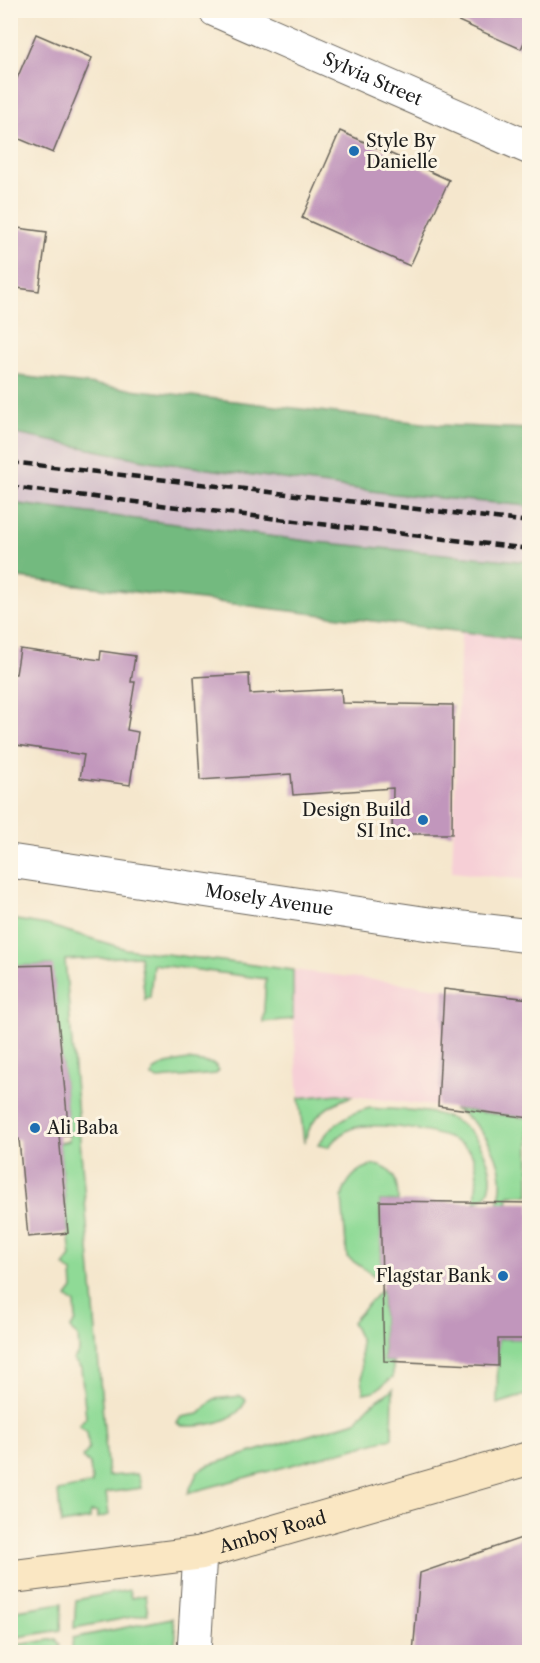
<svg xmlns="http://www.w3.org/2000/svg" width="540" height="1663" viewBox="0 0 540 1663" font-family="'Libre Caslon Text',serif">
  <rect width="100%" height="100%" fill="#fcf5e5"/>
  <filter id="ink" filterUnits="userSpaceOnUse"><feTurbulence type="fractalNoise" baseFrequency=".0167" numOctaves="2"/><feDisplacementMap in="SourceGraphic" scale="12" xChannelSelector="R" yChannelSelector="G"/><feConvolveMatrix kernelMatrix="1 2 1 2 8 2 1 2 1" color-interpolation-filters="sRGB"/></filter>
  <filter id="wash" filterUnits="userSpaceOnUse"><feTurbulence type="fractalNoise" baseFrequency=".008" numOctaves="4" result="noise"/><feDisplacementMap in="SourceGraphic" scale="24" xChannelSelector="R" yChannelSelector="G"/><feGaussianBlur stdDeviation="1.35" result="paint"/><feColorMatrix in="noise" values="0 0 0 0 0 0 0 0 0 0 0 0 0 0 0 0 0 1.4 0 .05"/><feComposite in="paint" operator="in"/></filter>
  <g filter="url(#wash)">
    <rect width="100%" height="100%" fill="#f5e7cd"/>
    <!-- built -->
    <g fill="#f6cfd6">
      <polygon points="461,631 529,640 529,880 452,872"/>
      <polygon points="293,970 529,999 529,1118 338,1094 299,1098 293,1019"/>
    </g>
    <!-- industrial -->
    <polygon fill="#d1bdc9" points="11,433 149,461 394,494 529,506 529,562 316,542 11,503"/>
    <!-- green -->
    <g fill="#8fda96" stroke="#567b59" stroke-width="1.5">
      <polygon points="10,919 47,925 126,949 293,970 293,1019 263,1022 266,979 153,964 150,997 145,1000 140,956 65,960 108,1476 136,1474 139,1477 141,1488 106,1493 109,1515 97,1518 97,1512 90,1512 90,1519 61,1524 58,1491 92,1484 90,1464 82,1458 89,1449 87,1432 79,1425 86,1417 81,1368 73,1360 79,1352 78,1336 70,1329 76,1321 75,1304 67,1297 73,1289 72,1273 64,1266 71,1257 59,1143 69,1141 69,1135 52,965 11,966"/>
      <polygon points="188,1060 214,1064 219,1070 216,1074 158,1079 152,1077 153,1071 166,1064"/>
      <path d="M338 1094 353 1096C328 1104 311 1116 304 1143L299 1098Z"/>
      <path d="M370 1108C416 1112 465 1105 485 1155 491 1169 494 1180 487 1195L475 1203C476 1187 480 1167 471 1153 458 1131 377 1121 353 1128 343 1131 335 1139 328 1147L318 1145C331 1125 347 1113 370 1108Z"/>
      <path d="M453 1109 529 1118V1195H509L508 1206 498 1205C500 1196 502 1186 501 1177 498 1150 478 1119 453 1109Z"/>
      <path d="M375 1165C395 1168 398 1183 398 1201H380L382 1281 347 1257 342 1198C345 1181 357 1168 375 1165Z"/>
      <polygon points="382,1289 384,1361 393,1362 393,1377 375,1391 363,1393 360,1339 352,1322"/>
      <polygon points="498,1339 529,1339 529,1394 497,1404"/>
      <polygon points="393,1389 392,1438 188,1493 198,1471 209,1465 356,1421 368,1407"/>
      <path d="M241 1396 246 1400C237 1423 203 1427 181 1426L177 1423 181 1417 199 1414 214 1399Z"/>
      <polygon points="129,1590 131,1598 145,1595 148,1614 74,1628 76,1600"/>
      <polygon points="62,1603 61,1630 11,1638 11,1611"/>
      <polygon points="172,1618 176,1634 174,1652 71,1652 73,1638"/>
      <polygon points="56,1639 60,1645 59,1652 11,1652 11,1646"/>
    </g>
    <!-- forest -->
    <g fill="#73ba7f" stroke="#486b4e" stroke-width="1.5">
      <polygon points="10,375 440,425 529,429 529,506 394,494 149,461 11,433"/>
      <polygon points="11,503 316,542 529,562 529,640 11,577"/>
    </g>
    <g id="blocks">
      <!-- building -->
      <g fill="#c196bc">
        <polygon points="434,10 530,10 530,29 521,49"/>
        <polygon points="36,34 92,58 53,153 10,135 10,95"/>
        <polygon points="340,131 449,180 410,266 302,218"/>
        <polygon points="10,227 47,232 39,291 10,287"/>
        <polygon points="20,649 100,660 101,651 135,656 131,682 135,682 127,730 138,732 130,785 80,778 84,755 10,744 10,674 16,674"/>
        <polygon points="249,674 250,694 341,689 342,703 453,705 452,834 392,834 393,788 293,795 291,774 200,780 194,677"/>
        <polygon points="53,965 69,1135 59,1135 68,1233 28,1237 19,1139 10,1140 10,966"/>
        <polygon points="444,989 530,999 530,1118 438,1106"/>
        <polygon points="380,1201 530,1203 530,1339 498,1339 498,1366 384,1361"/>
        <polygon points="530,1535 530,1653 413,1653 420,1573"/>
      </g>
    </g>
  </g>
  <g filter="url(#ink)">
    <use href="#blocks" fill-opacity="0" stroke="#68635a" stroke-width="1.5"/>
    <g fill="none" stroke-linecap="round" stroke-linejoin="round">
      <!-- minor casing -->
      <g stroke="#68635a" stroke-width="35">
        <g id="minor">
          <path id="s1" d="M215 10 530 148"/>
          <path id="s2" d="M10 861 429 924 530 936"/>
          <polyline points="194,1652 200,1553"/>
        </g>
      </g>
      <!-- secondary casing -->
      <g stroke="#68635a" stroke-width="35">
        <g id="secondary">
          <path id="s3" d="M10 1577 200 1553 530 1458"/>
        </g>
      </g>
      <!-- minor -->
      <use href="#minor" stroke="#fff" stroke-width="33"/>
      <!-- secondary -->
      <use href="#secondary" stroke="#fae7c3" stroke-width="33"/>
      <!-- rail -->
      <g stroke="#1c1c1c" stroke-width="4.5" stroke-dasharray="9 4.5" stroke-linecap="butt">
        <polyline points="10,462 530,522"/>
        <polyline points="10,487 530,549"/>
      </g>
    </g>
  </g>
  <!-- markers -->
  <g fill="#1f6fb2" stroke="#fcf5e5" stroke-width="2">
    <circle cx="354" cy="151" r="6"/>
    <circle cx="423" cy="820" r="6"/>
    <circle cx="35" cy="1128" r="6"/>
    <circle cx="503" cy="1276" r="6"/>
  </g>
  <g text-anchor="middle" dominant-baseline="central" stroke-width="6" stroke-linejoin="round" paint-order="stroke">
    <!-- street labels -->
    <g font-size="18" fill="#1c1c1c" stroke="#fcf5e5">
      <text stroke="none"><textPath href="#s1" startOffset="172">Sylvia Street</textPath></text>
      <text stroke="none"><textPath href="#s2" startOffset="262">Mosely Avenue</textPath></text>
      <text stroke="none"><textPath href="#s3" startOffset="267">Amboy Road</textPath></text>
    </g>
    <!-- poi labels -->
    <g font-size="18" fill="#1c1c1c" stroke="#fcf5e5" text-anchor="start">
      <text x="366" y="141">Style By<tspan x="366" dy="21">Danielle</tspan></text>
      <text x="411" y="810" text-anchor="end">Design Build<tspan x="411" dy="21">SI Inc.</tspan></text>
      <text x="47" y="1128">Ali Baba</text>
      <text x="491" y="1276" text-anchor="end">Flagstar Bank</text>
    </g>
  </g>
  <!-- margin -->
  <rect width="540" height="1663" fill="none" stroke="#fcf5e5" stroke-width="36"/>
</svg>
